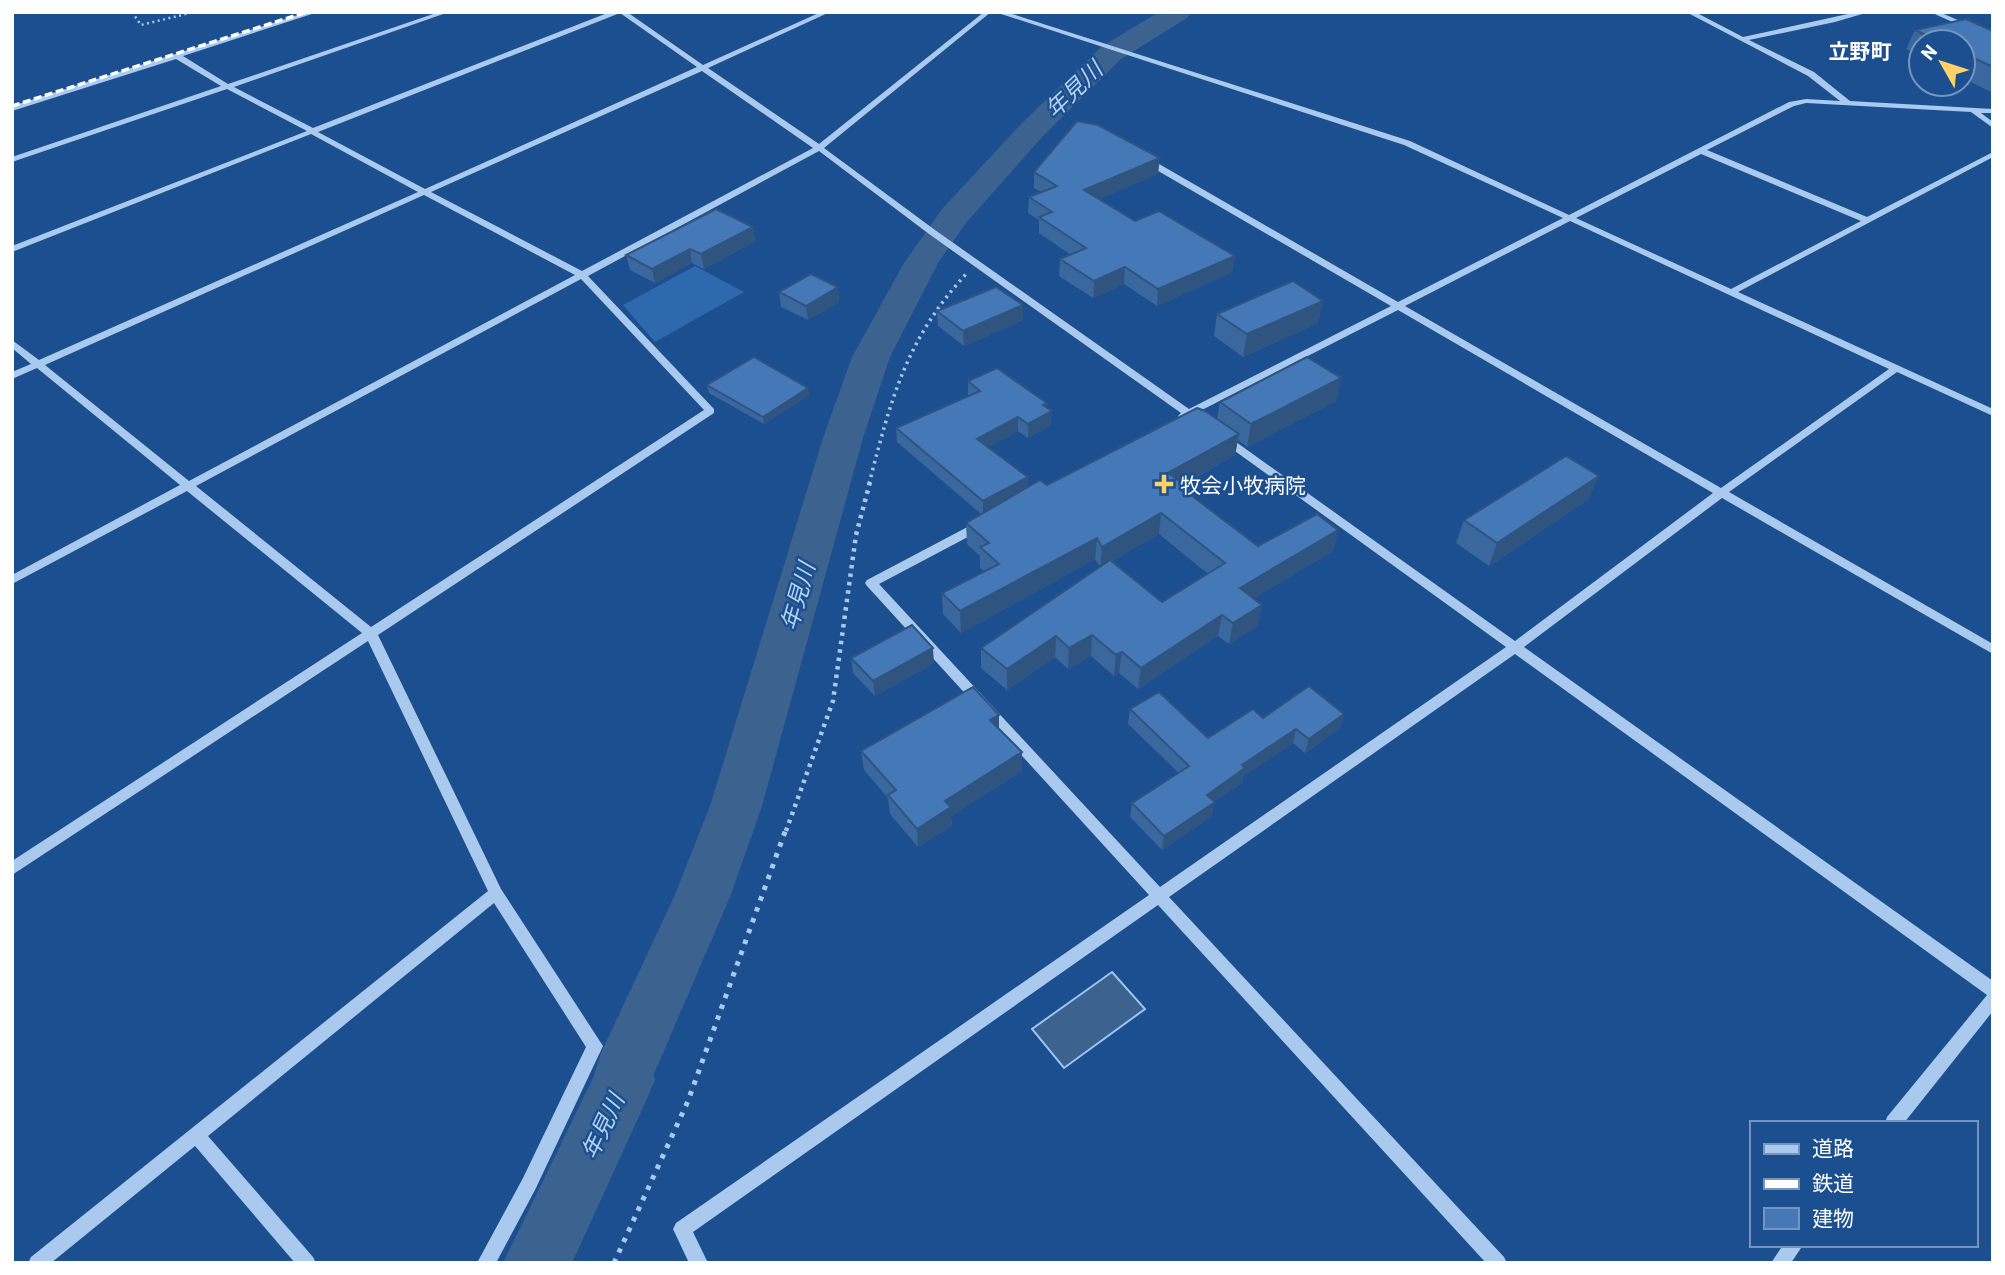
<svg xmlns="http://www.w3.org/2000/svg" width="2005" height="1275" viewBox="0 0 2005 1275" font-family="Barlow,'Noto Sans JP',sans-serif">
  <rect width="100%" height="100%" fill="#1b4f8f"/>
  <!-- green -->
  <polygon fill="#2e69ad" points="695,266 744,292 655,342 623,305"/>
  <!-- water -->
  <polygon fill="#3c6290" stroke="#9cc4f0" stroke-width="2" points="1112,972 1145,1009 1064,1068 1032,1029"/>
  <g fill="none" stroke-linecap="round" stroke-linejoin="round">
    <!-- river -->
    <polygon fill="#3c6290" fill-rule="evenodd" points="1159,12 1191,12 1187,18 1121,59 1043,136 966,223 938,263 890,357 863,438 762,806 730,897 654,1074 655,1080 646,1101 572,1263 503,1263 593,1078 601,1053 674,897 710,806 823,438 852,357 904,263 942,209 1021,124 1101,47"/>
    <!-- path-far3 -->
    <polyline stroke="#a9c9ee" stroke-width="2.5" stroke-dasharray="2 3.5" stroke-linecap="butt" points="132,12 141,25 194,12"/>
    <!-- path-far2 -->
    <path stroke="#a9c9ee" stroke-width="3.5" stroke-dasharray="2.5 4.5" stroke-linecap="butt" d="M869 484C891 399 906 339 967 273"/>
    <!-- path-far1 -->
    <polyline stroke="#a9c9ee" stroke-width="4.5" stroke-dasharray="3.5 5" stroke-linecap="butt" points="786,831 833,701 856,535 870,482"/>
    <!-- path -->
    <polyline stroke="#a9c9ee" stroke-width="5" stroke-dasharray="4.5 7" stroke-linecap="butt" points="614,1263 688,1101 786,829"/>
    <!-- minor -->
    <g fill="#a9c9ee" fill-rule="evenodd">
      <path d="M307 12H318L183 56 228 84 439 12H449L234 87 313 128 610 12H627L703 65 821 12H830L708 68 819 144 984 12H991L824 148 935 230 1189 409 1391 306 1141 161V157H1147L1398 302 1563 218 1404 145 995 12H1006L1410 141 1569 215 1789 102 1806 99 1840 101 1808 76 1686 12H1695L1743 37 1857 12H1869L1835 22 1749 40 1814 72 1850 101 1993 109V113H1981L1993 122V128L1971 112 1806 103 1794 106 1707 150 1867 217 1993 152V157L1738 292 1993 409V416L1897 372 1729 492 1993 644V654L1722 498 1524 647 1993 981V1011L1904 1123H1885L1887 1117 1987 995 1515 654 1169 897 1504 1257 1507 1263H1486L1158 905 693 1232 708 1263H689L673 1229 676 1223 1149 895 867 586 865 583 867 580 975 523H983L985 526 983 529 879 584 1160 887 1506 647 1221 441 1220 439 1221 437H1229L1515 641 1713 493 1398 310 1196 413 1198 416 1197 418H1179L1178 416 1181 413 929 234 819 151 588 276 714 409V413L378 635 501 889 603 1046 535 1190 496 1263H477L523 1178 586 1047 494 903 208 1136 313 1257 316 1263H295L195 1146 51 1263H28L31 1257 488 891 368 641 12 875V861L362 633 187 491 12 584V575L180 485 37 368 12 379V372L31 364 12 348V340L39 360 418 192 311 134 12 252V246L307 131 227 89 12 162V157L221 86 176 59 12 111V106ZM620 13 697 67 425 189 318 132ZM702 71 813 148 582 271 431 192ZM1701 154 1861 221 1731 289 1576 218ZM424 195 575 275 189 481 45 365ZM1570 221 1889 369 1721 488 1405 306ZM581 279 704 410 371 627 196 486Z"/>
      <polygon points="1930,12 1939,12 1993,35 1993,40"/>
      <polygon points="1783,1245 1803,1245 1791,1263 1771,1263"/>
    </g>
    <!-- rail -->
    <polyline stroke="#fff" stroke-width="3.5" stroke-dasharray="8 3.5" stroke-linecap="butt" points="12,106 307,12"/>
  </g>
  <!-- wall -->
  <g fill="#3a679d" fill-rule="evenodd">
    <polygon points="1915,30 1993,31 1993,93 1963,78 1963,42 1921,42 1921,57 1906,49"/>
    <polygon points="1034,172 1158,174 1099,199 1135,221 1235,256 1232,272 1157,306 1124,284 1093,298 1059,276 1060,259 1071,255 1039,233 1039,220 1028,213 1029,197 1041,192 1034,188"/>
    <polygon points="753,227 755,241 704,269 692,263 655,283 630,270 626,255"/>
    <polygon points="838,287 839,302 808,320 781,307 779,292"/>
    <polygon points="1323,301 1318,323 1243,357 1214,336 1217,314"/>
    <polygon points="937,311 1023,320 964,346 938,326"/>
    <path d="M1341 378 1336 401 1247 447 1238 440 1235 455 1183 485 1195 499 1258 546 1338 530 1333 551 1254 598 1262 605 1258 626 1229 644 1218 636 1138 689 1119 673 1114 676 1091 656 1068 669 1055 657 1007 690 981 668V648L1100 567 1095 559 961 633 943 614 942 593 984 571 980 568V556L967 544 966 523 981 514 897 442 896 428 969 396 968 395V381L1047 408 1051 425 1028 438 1018 431 988 447 1028 487 1047 485 1217 419 1220 402ZM1159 534 1208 574 1162 602 1112 561Z"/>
    <polygon points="707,385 809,395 764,424 709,393"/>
    <polygon points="1589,499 1489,566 1456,543 1464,520"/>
    <polygon points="851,658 934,663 875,696 853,673"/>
    <polygon points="1130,709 1208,738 1263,718 1344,714 1340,728 1305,753 1293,743 1243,776 1242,783 1214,802 1212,816 1162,850 1130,817 1132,803 1179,773 1128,724"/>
    <polygon points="999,729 1022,752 1022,771 951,816 952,826 918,847 890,814 888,798 864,770 861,751"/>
  </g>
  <!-- shaded-wall -->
  <g fill="#305480">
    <polygon points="1160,158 1158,174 1083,206 1084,190"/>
    <polygon points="753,227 755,241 704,269 701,254"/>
    <polygon points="690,249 692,263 655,283 652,269"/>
    <polygon points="1235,256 1232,272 1157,306 1158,289"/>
    <polygon points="1125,267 1124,284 1093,298 1094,281"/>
    <polygon points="838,287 839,302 808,320 806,306"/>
    <polygon points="1323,301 1318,323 1243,357 1247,334"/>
    <polygon points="1023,305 1023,320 964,346 963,331"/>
    <polygon points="1341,378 1336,401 1247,447 1251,424"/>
    <polygon points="808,388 809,395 764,424 763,417"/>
    <polygon points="1047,403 1047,414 1052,411 1051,425 1028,438 1028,424 1043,405"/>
    <polygon points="1018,417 1018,431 977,453 977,439"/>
    <polygon points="1239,434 1235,455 1165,494 1168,473"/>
    <polygon points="1599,476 1589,499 1489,566 1497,543"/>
    <polygon points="1028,477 1028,492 983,515 983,501"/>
    <polygon points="1161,513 1159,534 1100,568 1102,547"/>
    <polygon points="1338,530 1333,551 1236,609 1240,588"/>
    <polygon points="1097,538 1095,559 961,633 960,611"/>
    <polygon points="1262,605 1258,626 1229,644 1233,623"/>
    <polygon points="1222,615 1218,636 1138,689 1141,668"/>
    <polygon points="1092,635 1091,656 1068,669 1069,648"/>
    <polygon points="1056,636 1055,657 1007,690 1007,669"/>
    <polygon points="933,648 934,663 875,696 873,681"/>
    <polygon points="1122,652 1119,673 1114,676 1116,655"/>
    <polygon points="1344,714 1340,728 1305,753 1309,739"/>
    <polygon points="999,715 999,734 990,720"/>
    <polygon points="1296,729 1293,743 1243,776 1242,783 1204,809 1207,795 1242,765"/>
    <polygon points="1022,752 1022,771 951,816 952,826 918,847 917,829 945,801"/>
    <polygon points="1215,802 1212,816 1162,850 1164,836"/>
  </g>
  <!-- building -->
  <g fill="#4478b7" stroke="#305480" stroke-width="2">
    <polygon points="1966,19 1993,31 1993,67 1963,53 1963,42 1940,42 1915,30"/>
    <polygon points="1077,121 1098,125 1160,158 1084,190 1135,221 1159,211 1235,256 1158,289 1125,267 1094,281 1060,259 1086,248 1039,217 1052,212 1029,197 1057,186 1034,172"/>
    <polygon points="716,209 753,227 701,254 690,249 652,269 626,255"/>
    <polygon points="811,274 838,287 806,306 779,292"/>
    <polygon points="1293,281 1323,301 1247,334 1217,314"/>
    <polygon points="996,287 1023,305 963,331 937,311"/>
    <polygon points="754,357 808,388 763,417 707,385"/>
    <polygon points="1307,357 1341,378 1251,424 1220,402"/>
    <polygon points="997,368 1047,403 1043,405 1052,411 1028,424 1018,417 977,439 1028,477 983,501 896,428 980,391 968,381"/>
    <polygon points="1197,408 1205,411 1239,434 1168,473 1196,494 1192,496 1258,546 1317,514 1338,530 1240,588 1262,605 1233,623 1222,615 1141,668 1122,652 1116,655 1092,635 1069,648 1056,636 1007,669 981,648 1110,560 1162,602 1225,563 1161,513 1102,547 1097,538 960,611 942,593 999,564 980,547 989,543 966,523 1040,480 1047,485"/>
    <polygon points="1566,456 1599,476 1497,543 1464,520"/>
    <polygon points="912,625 933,648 873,681 851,658"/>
    <polygon points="1309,686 1344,714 1309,739 1296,729 1242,765 1245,768 1207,795 1215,802 1164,836 1132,803 1189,766 1130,709 1159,692 1208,738 1253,709 1263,718"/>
    <polygon points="973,687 999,715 990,720 1022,752 945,801 951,807 917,829 888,795 896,790 861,751"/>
  </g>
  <!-- markers -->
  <path fill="#ffd166" stroke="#1b4f8f" stroke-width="2.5" d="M1160.5 473.5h7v7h7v7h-7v7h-7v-7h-7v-7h7z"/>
  <g text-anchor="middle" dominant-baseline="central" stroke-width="5" stroke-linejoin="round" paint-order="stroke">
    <!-- far-quarter labels -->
    <g font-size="21" font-weight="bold" fill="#fff" stroke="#1b4f8f">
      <text x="1860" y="50">立野町</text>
    </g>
    <!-- poi labels -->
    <g font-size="21" fill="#fff" stroke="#1b4f8f" text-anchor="start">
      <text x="1180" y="484">牧会小牧病院</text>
    </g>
    <!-- water labels -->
    <g font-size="23" font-style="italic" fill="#b5d3f5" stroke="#1b4f8f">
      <text transform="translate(1073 89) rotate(-44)">年見川</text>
      <text transform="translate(797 596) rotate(-74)">年見川</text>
      <text transform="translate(602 1126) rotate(-65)">年見川</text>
    </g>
  </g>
  <!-- border -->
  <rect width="2005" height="1275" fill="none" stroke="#ffffff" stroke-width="28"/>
  <!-- legend -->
  <rect x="1750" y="1121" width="228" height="126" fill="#1b4f8f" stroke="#7695bc" stroke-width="2"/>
  <rect x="1764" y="1144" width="35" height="10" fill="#a9c9ee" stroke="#7695bc" stroke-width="2"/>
  <text x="1812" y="1156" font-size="21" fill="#ffffff">道路</text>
  <rect x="1764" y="1179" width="35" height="10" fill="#ffffff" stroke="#7695bc" stroke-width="2"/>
  <text x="1812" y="1191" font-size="21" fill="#ffffff">鉄道</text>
  <rect x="1764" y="1208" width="35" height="21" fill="#4478b7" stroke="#7695bc" stroke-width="2"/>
  <text x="1812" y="1226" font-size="21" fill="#ffffff">建物</text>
  <!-- north arrow -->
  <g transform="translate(1942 63) rotate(309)"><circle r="33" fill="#1b4f8f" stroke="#7695bc" stroke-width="2"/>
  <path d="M0-5L12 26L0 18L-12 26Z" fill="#ffd166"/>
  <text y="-10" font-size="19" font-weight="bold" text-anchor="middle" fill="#ffffff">N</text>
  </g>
</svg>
